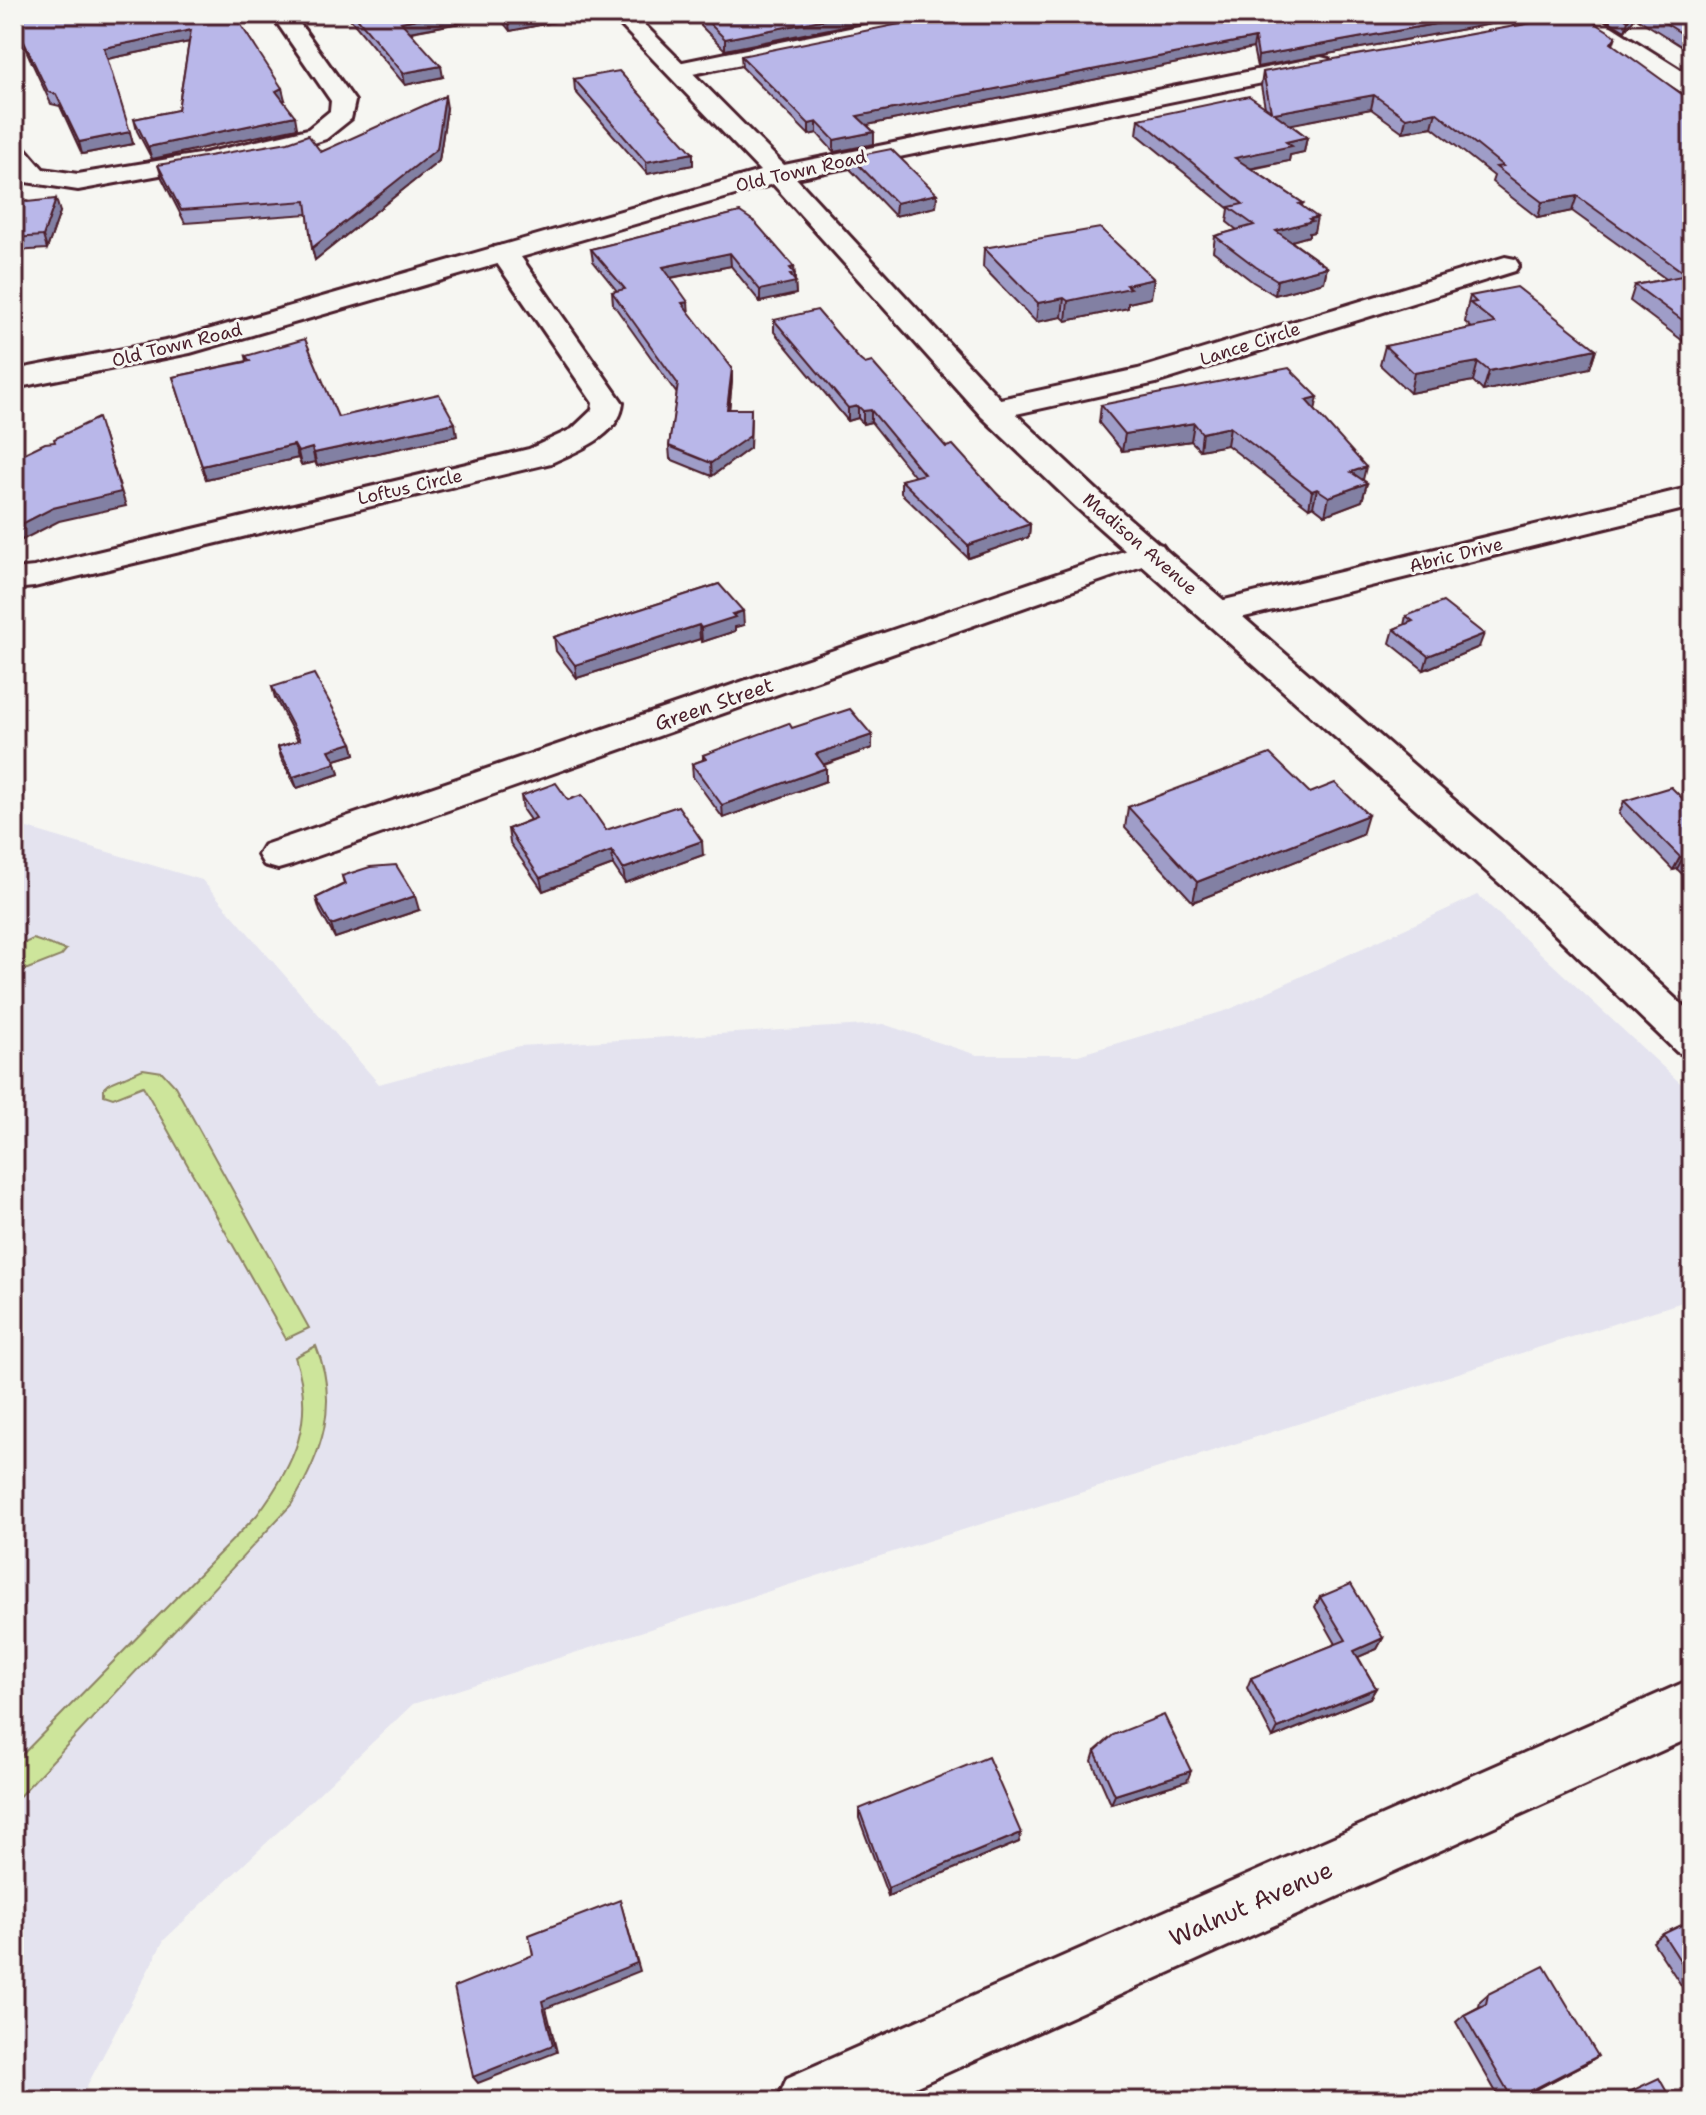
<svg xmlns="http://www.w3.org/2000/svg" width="1706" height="2115" viewBox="0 0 1706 2115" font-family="'Shantell Sans',sans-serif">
  <rect width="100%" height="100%" fill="#f6f6f2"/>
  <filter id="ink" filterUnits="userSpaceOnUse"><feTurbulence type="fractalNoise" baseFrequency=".0125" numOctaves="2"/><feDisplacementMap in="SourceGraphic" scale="16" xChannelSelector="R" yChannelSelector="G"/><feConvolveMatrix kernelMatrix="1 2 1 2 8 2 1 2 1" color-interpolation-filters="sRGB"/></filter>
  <g filter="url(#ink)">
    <!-- built -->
    <polygon fill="#e4e3ef" points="14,824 202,880 379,1084 519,1046 883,1024 977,1055 1078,1055 1228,1010 1478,895 1692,1094 1692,1299 413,1704 164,1940 79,2101 14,2101"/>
    <!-- green -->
    <g fill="#cde59b" stroke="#8c8263" stroke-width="2">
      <polygon points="33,939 66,950 61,956 25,970 14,948"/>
      <polygon points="143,1069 162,1072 175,1086 309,1328 286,1339 143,1086 113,1098 104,1095 104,1088 108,1084"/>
      <path d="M316 1346C340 1404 322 1454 291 1505L14 1802V1763L257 1515C295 1464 316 1420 295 1357Z"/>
    </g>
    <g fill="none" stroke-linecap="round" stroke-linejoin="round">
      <!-- street casing -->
      <g stroke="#4a1f2b" stroke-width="6">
        <g id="street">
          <polygon points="271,14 293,14 355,101 351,119 326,139 290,151 78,190 26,182 14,167 14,143 23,146 43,169 78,174 205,153 308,129 330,111 331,101"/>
          <polygon points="918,14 963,14 960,19 952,21 678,77 670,75 666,70 670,65 678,63"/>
          <polygon points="1572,14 1592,14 1692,77 1692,95 1683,93 1573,22 1570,17"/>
          <path d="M504 245 514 247 623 403C620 436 577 451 551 463L34 587 14 589V569L34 567 529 449 572 429 592 410 593 403 490 253 494 247Z"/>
          <polygon points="1505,257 1515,259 1519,265 1515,271 1156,383 993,419 982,417 978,410 982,403 1138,369"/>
          <polygon points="1692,487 1692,507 1220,623 1208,620 1203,612 1208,604"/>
          <polygon points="1150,542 1162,545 1167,552 1162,559 292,865 278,869 264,865 258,855 264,845"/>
          <polygon points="1692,1679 1692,1737 884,2101 777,2101 787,2078"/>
        </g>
      </g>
      <!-- secondary casing -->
      <g stroke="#4a1f2b" stroke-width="6">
        <g id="secondary">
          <polygon points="610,14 634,14 784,165 1321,57 1329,59 1333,64 1329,69 1321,71 796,178 1004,403 1100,493 1560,892 1692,1014 1692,1057 1677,1052 1532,912 1076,507 982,417 773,184 190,353 14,388 14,370 176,339 760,171"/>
          <polygon points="1561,14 1611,14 1608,19 1600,21 1526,34 1518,32 1514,27 1518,22"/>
        </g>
      </g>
      <!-- street -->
      <use href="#street" fill="#f6f6f2" fill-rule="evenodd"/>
      <!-- secondary -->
      <use href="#secondary" fill="#f6f6f2" fill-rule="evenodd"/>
    </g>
    <!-- wall -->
    <g fill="#9f9dc8" stroke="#4a1f2b" stroke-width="2">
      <polygon points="14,14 231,14 285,100 283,100 297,128 152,159 137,131 134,119 178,110 189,42 107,59 133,144 82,154 60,106 51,104 14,24"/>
      <polygon points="346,14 554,14 555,22 510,31 498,16 411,32 443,77 405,85"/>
      <polygon points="692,14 903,14 725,50 701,26 701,22"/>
      <polygon points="1546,14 1257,67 1253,48 867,125 874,132 874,144 834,152 817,133 809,135 742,67 741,56"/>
      <polygon points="1612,14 1692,14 1692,53 1635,17 1625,31 1609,21"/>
      <polygon points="1616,36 1613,45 1692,105 1692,339 1683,341 1630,301 1635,285 1666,279 1572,211 1538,218 1492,182 1494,176 1432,127 1403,132 1371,109 1290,124 1307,137 1304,152 1290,155 1289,161 1252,169 1303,203 1302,206 1314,232 1309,233 1309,236 1291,241 1327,267 1324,282 1275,295 1253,282 1213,251 1215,236 1237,230 1227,222 1229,209 1137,134 1139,119 1265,107 1261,86 1263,72"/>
      <polygon points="574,79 693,153 693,165 647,174 575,91"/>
      <polygon points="447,108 439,161 315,260 312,248 308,214 185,223 162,178 158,165 321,152"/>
      <polygon points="851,157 937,194 936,207 895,216 851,170"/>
      <polygon points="14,197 60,212 47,249 14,251"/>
      <polygon points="740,212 794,267 796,294 760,302 731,266 671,278 689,313 732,368 732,381 729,409 751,409 750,448 712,476 670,459 669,446 677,394 613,304 612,292 617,291 593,261 591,249"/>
      <polygon points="984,248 1151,298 1128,303 1128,308 1066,321 1062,317 1036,322 983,267"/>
      <polygon points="1470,296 1596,349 1590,368 1483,391 1473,381 1410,393 1380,365 1385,346 1472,328 1465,322 1466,317 1465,316"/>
      <polygon points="774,320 860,360 946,447 1030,524 1029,537 968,558 901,493 901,480 915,477 871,422 863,424 858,418 848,421 774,332"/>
      <polygon points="246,356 338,417 457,436 317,466 315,462 301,465 298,458 206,479 173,377 247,361"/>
      <polygon points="1692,389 1692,412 1684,406 1690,390"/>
      <polygon points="1101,405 1315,410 1363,480 1367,483 1362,501 1325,515 1313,506 1309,508 1227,445 1200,450 1191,441 1122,451 1099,423"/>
      <polygon points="719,584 744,625 735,627 735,631 702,642 700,639 577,678 556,651 554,637"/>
      <polygon points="1406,616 1479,647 1424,670 1390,643 1394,629 1404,625"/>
      <polygon points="272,687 352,743 355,754 335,760 339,774 297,788 281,758 278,747 298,741 275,698"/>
      <polygon points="792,728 872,735 872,748 824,765 826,781 723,818 693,777 692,764 703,760 703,755"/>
      <polygon points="1310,793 1362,835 1193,902 1125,828 1128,807"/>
      <polygon points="521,796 568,800 606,830 703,855 625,883 613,865 543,891 510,843 508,829 530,820 523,810"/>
      <polygon points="1692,799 1692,883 1677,869 1673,870 1619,814 1624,801 1685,801"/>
      <polygon points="342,876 419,910 335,938 320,911 316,898 344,884"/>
      <polygon points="1320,1597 1383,1638 1377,1649 1358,1657 1376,1688 1370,1698 1273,1738 1247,1688 1251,1678 1336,1644 1315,1607"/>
      <polygon points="1095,1751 1187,1781 1111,1804 1092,1761"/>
      <polygon points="859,1809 1021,1833 1019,1842 888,1896 859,1818"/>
      <polygon points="1692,1920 1692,2002 1653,1942 1663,1934"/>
      <polygon points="1488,1994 1589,2062 1514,2101 1501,2101 1456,2022 1464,2015 1479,2007 1480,2001"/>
    </g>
    <!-- shaded-wall -->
    <g fill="#8280a3" stroke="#4a1f2b" stroke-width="2">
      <polygon points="443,14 498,14 498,16 403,33 401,22"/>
      <polygon points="535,14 554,14 555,22 510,31 508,19"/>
      <polygon points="851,14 903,14 725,50 725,39"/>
      <polygon points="1490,14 1546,14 1257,67 1258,56"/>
      <polygon points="1632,14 1635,14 1635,17 1625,31 1628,20"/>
      <polygon points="191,30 194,41 107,59 104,48"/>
      <polygon points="1255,38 1253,48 857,127 857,116"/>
      <polygon points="441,66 443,77 405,85 403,73"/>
      <polygon points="282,88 285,100 279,103 276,91"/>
      <polygon points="1374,95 1371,109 1272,128 1274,113"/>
      <polygon points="445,96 447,108 439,161 315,260 312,248"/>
      <polygon points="1436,112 1432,127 1403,132 1406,118"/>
      <polygon points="295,116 297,128 152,159 148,147"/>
      <polygon points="817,122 817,133 809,135 809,124"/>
      <polygon points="130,132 133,144 82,154 79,142"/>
      <polygon points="874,132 874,144 834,152 834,140"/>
      <polygon points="1307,137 1304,152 1290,155 1289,161 1233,172 1235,158 1286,142"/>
      <polygon points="693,153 693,165 647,174 646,162"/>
      <polygon points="937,194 936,207 895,216 896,203"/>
      <polygon points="1577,196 1572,211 1538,218 1542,202"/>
      <polygon points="56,199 60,212 47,249 43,236"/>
      <polygon points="1317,217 1314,232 1309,233 1309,236 1274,246 1276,231"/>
      <polygon points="730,253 731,266 664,279 663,267"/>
      <polygon points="794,267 796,294 760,302 760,290 790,268"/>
      <polygon points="1327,267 1324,282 1275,295 1277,280"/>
      <polygon points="1154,279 1151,298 1128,303 1128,308 1066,321 1068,301 1126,285"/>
      <polygon points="1064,298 1062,317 1036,322 1038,303"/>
      <polygon points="688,302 689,314 682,303"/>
      <polygon points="1692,324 1692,339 1683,341 1689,325"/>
      <polygon points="1596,349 1590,368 1483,391 1489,371"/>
      <polygon points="1478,362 1473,381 1410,393 1414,373"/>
      <polygon points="732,368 732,381 728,422 727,409"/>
      <polygon points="1318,397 1314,415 1306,400"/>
      <polygon points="858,406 858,418 848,421 848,408"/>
      <polygon points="751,409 750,448 712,476 711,463"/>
      <polygon points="871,410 871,422 863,424 863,411"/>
      <polygon points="455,423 457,436 317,466 314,453"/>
      <polygon points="1194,423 1191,441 1122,451 1125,434"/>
      <polygon points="1230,427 1227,445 1200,450 1202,433"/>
      <polygon points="102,431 126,506 59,521 14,544 14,528"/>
      <polygon points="294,445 298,458 206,479 202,466"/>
      <polygon points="312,448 315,462 301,465 298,452"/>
      <polygon points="1366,467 1362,484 1351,472"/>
      <polygon points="1367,483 1362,501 1325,515 1329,497"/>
      <polygon points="1317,489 1313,506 1309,508 1312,491"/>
      <polygon points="1030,524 1029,537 968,558 968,545"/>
      <polygon points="743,611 744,625 735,627 735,631 702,642 701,628"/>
      <polygon points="699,625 700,639 577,678 575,665"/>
      <polygon points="1484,634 1479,647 1424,670 1428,656"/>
      <polygon points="872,735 872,748 816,767 816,754"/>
      <polygon points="352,743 355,754 332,761 329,750"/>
      <polygon points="336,763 339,774 297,788 293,777"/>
      <polygon points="826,768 826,781 723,818 722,805"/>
      <polygon points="1368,815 1362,835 1193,902 1197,882"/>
      <polygon points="702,841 703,855 625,883 623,869"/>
      <polygon points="612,851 613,865 543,891 540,878"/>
      <polygon points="1684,856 1677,869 1673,870 1680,857"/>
      <polygon points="415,896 419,910 335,938 331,925"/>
      <polygon points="1383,1638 1377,1649 1349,1661 1354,1651"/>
      <polygon points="1376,1688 1370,1698 1273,1738 1278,1728"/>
      <polygon points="1191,1771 1187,1781 1111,1804 1115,1795"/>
      <polygon points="1021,1833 1019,1842 888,1896 888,1888"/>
      <polygon points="622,1908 640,1971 546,2008 557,2052 478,2083 473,2077 542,2001"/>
      <polygon points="1598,2056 1589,2062 1514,2101 1511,2101"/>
    </g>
    <!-- building -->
    <g fill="#b9b7e9" stroke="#4a1f2b" stroke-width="2">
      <polygon points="14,14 231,14 236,23 239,22 282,88 276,91 295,116 148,147 134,119 178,110 191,30 104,48 130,132 79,142 56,94 48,92 14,21"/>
      <polygon points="354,14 443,14 401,22 441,66 403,73"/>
      <polygon points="505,14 535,14 508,19"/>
      <polygon points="702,14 851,14 725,39 701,15"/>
      <polygon points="949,14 1490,14 1258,56 1255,38 857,116 874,132 834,140 817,122 809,124 741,56"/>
      <polygon points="1581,14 1616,36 1611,43 1690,100 1686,101 1692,105 1692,324 1689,325 1635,285 1687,275 1577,196 1542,202 1496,167 1503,166 1436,112 1406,118 1374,95 1274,113 1307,137 1286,142 1292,146 1235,158 1303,203 1299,204 1317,217 1309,219 1312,221 1276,231 1327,267 1277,280 1256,267 1215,236 1254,225 1229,207 1243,204 1139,119 1249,96 1271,111 1263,72"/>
      <polygon points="1618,14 1632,14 1628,20"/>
      <polygon points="1651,14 1692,14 1692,40"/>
      <polygon points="619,71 693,153 646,162 574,79"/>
      <polygon points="445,96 437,149 312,248 306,201 181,210 158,165 288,142 308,135 321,152"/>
      <polygon points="891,149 937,194 896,203 851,157"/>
      <polygon points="14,197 27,202 56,199 43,236 14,238"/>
      <polygon points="740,212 755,222 794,267 790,268 795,274 790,275 796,282 760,290 730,253 663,267 688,302 682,303 732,368 727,409 751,409 750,436 711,463 669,446 678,384 612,292 625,289 591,249"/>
      <polygon points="1100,228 1154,279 1126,285 1130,288 1068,301 1064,298 1038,303 984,248"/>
      <polygon points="1517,287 1596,349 1489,371 1478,362 1414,373 1385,346 1495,323 1470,303 1476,302 1470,296"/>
      <polygon points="817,310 860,360 865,364 872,362 946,447 953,445 999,496 1030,524 968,545 901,480 924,474 871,410 863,411 858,406 848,408 774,320"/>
      <polygon points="305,339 338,417 439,394 455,423 314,453 312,448 298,452 294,445 202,466 173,377 250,361 246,356"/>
      <polygon points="1289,368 1318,397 1306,400 1366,467 1351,472 1367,483 1329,497 1317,489 1312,491 1230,427 1202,433 1194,423 1125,434 1101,405"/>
      <polygon points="98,418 121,492 53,508 14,528 14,458 45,443 55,442 54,439"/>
      <polygon points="719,584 743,611 732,614 735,617 701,628 699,625 575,665 554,637"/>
      <polygon points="1443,602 1484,634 1428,656 1394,629 1413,621 1406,616"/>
      <polygon points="314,674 352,743 329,750 336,763 293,777 278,747 300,740 272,687"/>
      <polygon points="850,709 872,735 816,754 826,768 722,805 692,764 706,759 703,755 789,723 792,728"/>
      <polygon points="1270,754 1310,793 1335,783 1368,815 1197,882 1128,807"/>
      <polygon points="556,783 568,800 582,795 606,830 678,806 702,841 623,869 612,851 540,878 508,829 536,818 521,796"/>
      <polygon points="1671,787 1685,801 1692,799 1692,864 1684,856 1680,857 1624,801"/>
      <polygon points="396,865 415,896 331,925 316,898 345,884 342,876 370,867"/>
      <polygon points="1351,1584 1383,1638 1354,1651 1376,1688 1278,1728 1251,1678 1346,1640 1320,1597"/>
      <polygon points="1164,1715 1191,1771 1115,1795 1095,1751 1113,1735"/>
      <polygon points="988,1757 1021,1833 888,1888 859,1809"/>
      <polygon points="620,1900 637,1963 542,2001 553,2045 473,2077 454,1987 533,1955 529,1935"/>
      <polygon points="1692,1920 1692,1979 1663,1934"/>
      <polygon points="1544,1966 1598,2056 1513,2100 1464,2015 1486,2004 1488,1994"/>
      <polygon points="1659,2078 1672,2101 1610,2101"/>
      <polygon points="1313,2090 1319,2101 1290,2101"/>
      <polygon points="1275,2091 1279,2101 1255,2101"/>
    </g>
  </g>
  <g text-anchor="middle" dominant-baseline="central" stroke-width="6" stroke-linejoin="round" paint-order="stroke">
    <!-- far-street labels -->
    <g font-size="18" fill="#4a1f2b" stroke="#f6f6f2">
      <text transform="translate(801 171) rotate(-13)">Old Town Road</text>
      <text transform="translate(1250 344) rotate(-18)">Lance Circle</text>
      <text transform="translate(177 345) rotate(-14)">Old Town Road</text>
      <text transform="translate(410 487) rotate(-13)">Loftus Circle</text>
      <text transform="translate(1140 544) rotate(41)">Madison Avenue</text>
      <text transform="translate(1456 555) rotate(-14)">Abric Drive</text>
    </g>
    <!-- street labels -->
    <g font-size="20" fill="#4a1f2b" stroke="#f6f6f2">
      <text transform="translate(714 704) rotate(-19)">Green Street</text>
    </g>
    <!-- near-street labels -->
    <g font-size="24" fill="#4a1f2b" stroke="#f6f6f2">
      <text transform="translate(1251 1904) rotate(-24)">Walnut Avenue</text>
    </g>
  </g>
  <!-- margin -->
  <rect width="1706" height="2115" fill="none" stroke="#f6f6f2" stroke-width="48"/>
  <rect x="24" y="24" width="1658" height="2067" fill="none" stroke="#4a1f2b" stroke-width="3" filter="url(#ink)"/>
</svg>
